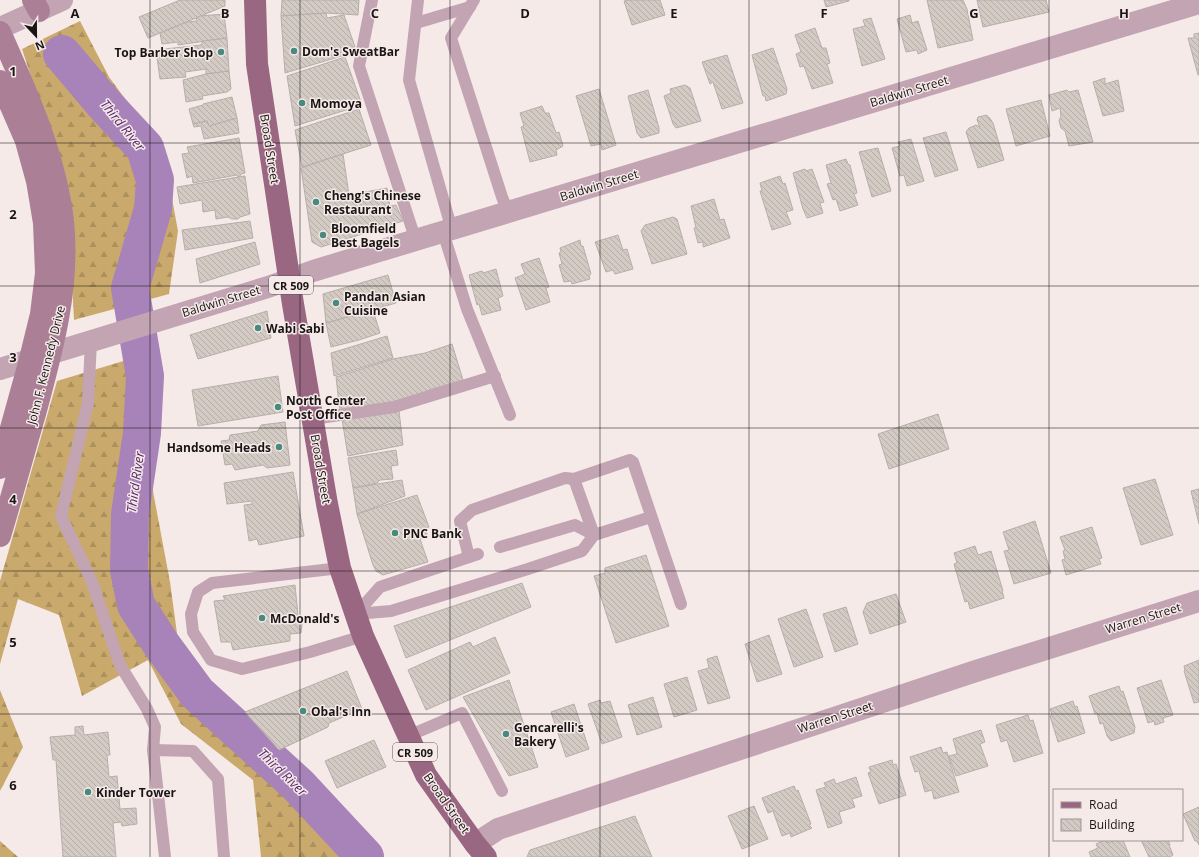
<svg xmlns="http://www.w3.org/2000/svg" width="1199" height="857" viewBox="0 0 1199 857" font-family="'Open Sans',sans-serif">
  <defs>
    <pattern id="forest-firs" width="22" height="20" patternUnits="userSpaceOnUse"><rect width="22" height="20" fill="#caaa6c"/><path d="M5 1l3.5 6h-7zM16 11l3.5 6h-7z" fill="#ad915d"/></pattern>
    <pattern id="building-back-hatch" width="6" height="6" patternUnits="userSpaceOnUse"><rect width="6" height="6" fill="#d3cac4"/><path d="M-1 5l2 2M0 0l6 6M5-1l2 2" fill="none" stroke="#b5ada8"/></pattern>
  </defs>
  <rect width="100%" height="100%" fill="#f6eae9"/>
  <!-- forest -->
  <g fill="url(#forest-firs)">
    <polygon points="80,21 109,77 163,150 178,231 169,294 74,320 67,188 22,49"/>
    <polygon points="150,353 150,475 170,582 179,648 281,761 374,857 261,857 253,780 181,724 148,660 82,696 59,615 18,599 0,664 0,581 57,381"/>
    <polygon points="0,690 23,747 0,791"/>
    <polygon points="0,841 18,857 0,857"/>
  </g>
  <g fill="none" stroke-linecap="round" stroke-linejoin="round">
    <!-- river -->
    <polyline stroke="#a783b9" stroke-width="38" points="62,54 105,105 145,148 155,180 153,209 130,288 145,376 142,433 130,514 129,570 136,605 161,644 197,693 298,785 365,857"/>
  </g>
  <!-- building -->
  <g fill="url(#building-back-hatch)" stroke="#b7aea9">
    <polygon points="180,0 225,0 225,6 148,38 139,17"/>
    <polygon points="282,0 359,0 358,15 326,13 281,16"/>
    <polygon points="629,0 660,0 665,15 632,25 624,1"/>
    <polygon points="824,0 849,0 849,1 826,7"/>
    <polygon points="927,0 963,0 967,9 973,40 938,48"/>
    <polygon points="977,0 1046,0 1049,12 983,27"/>
    <polygon points="326,13 327,18 344,15 355,47 344,51 345,55 285,73 281,16"/>
    <polygon points="224,14 227,38 178,45 178,42 162,44 160,33 187,22 197,21 196,18 200,16"/>
    <polygon points="910,15 912,23 918,21 927,50 918,54 917,50 906,52 897,19"/>
    <polygon points="871,18 885,59 862,66 853,29 865,26 863,20"/>
    <polygon points="815,28 822,48 826,48 830,63 827,64 833,83 812,89 804,66 800,67 796,54 801,52 795,35"/>
    <polygon points="1199,33 1199,75 1198,75 1188,38 1194,38 1194,34"/>
    <polygon points="227,38 229,71 206,74 206,69 185,72 186,77 160,79 156,50 201,45 203,41"/>
    <polygon points="773,48 787,89 786,94 766,101 765,96 763,96 752,55"/>
    <polygon points="727,55 743,103 722,109 713,82 710,84 702,62"/>
    <polygon points="345,57 362,105 295,126 287,76"/>
    <polygon points="229,71 231,89 227,92 202,96 203,99 186,102 183,80 206,74"/>
    <polygon points="1105,78 1105,84 1118,80 1124,111 1103,116 1093,82"/>
    <polygon points="685,85 690,88 701,121 676,128 673,124 664,96 671,93 670,89"/>
    <polygon points="599,89 616,145 602,150 601,144 591,146 576,96"/>
    <polygon points="648,90 659,128 659,133 641,138 637,133 628,96"/>
    <polygon points="1067,90 1069,92 1078,90 1093,142 1069,146 1065,131 1061,128 1059,121 1061,116 1060,108 1052,111 1049,95"/>
    <polygon points="232,97 237,118 209,126 207,121 193,124 189,109 203,105 203,104"/>
    <polygon points="1041,100 1050,136 1016,146 1006,109"/>
    <polygon points="542,106 545,113 549,113 556,133 559,132 563,146 556,150 557,155 530,162 521,127 524,126 520,113"/>
    <polygon points="359,109 371,145 302,167 295,130"/>
    <polygon points="987,115 987,117 989,117 993,123 1004,160 978,168 966,132 969,128 976,125 980,127 977,120 978,117"/>
    <polygon points="237,118 239,133 204,139 201,126 194,127 193,124 207,121 209,126"/>
    <polygon points="946,132 958,170 935,177 923,138"/>
    <polygon points="239,138 245,173 241,174 240,176 238,177 237,175 193,183 192,176 187,178 182,154 189,153 187,147"/>
    <polygon points="911,139 924,181 907,186 904,175 900,176 892,148 900,146 898,142"/>
    <polygon points="878,148 891,191 872,197 859,152"/>
    <polygon points="343,154 349,195 387,188 390,206 396,205 403,221 321,247 312,242 301,168"/>
    <polygon points="846,159 848,164 850,165 857,193 854,194 858,205 840,211 836,199 833,200 827,184 831,183 826,165"/>
    <polygon points="805,169 806,171 812,169 824,202 820,203 823,213 807,218 803,209 793,173"/>
    <polygon points="245,176 250,214 240,217 238,219 232,219 228,217 216,219 215,210 203,212 202,200 180,204 177,187"/>
    <polygon points="780,176 783,184 785,183 793,210 786,212 791,224 772,230 760,191 762,191 760,183"/>
    <polygon points="714,199 720,220 724,219 730,238 703,247 703,242 698,243 694,228 696,228 691,206"/>
    <polygon points="673,217 677,219 687,254 652,264 641,231 645,225"/>
    <polygon points="250,221 253,238 185,250 182,230"/>
    <polygon points="618,235 623,250 627,249 633,269 615,274 613,270 606,272 595,242"/>
    <polygon points="580,240 581,246 583,246 591,274 589,275 590,279 572,284 571,281 564,282 559,265 562,264 559,253 561,252 560,248"/>
    <polygon points="255,242 260,264 200,283 196,259"/>
    <polygon points="539,258 549,287 546,288 550,302 526,310 515,278 525,274 521,264"/>
    <polygon points="496,269 503,296 498,298 501,310 482,315 479,304 477,305 469,275 482,271 483,273"/>
    <polygon points="388,275 396,303 326,323 323,294"/>
    <polygon points="373,310 380,333 359,340 331,347 326,323"/>
    <polygon points="267,311 271,338 198,359 190,335"/>
    <polygon points="387,336 393,358 334,376 331,353"/>
    <polygon points="452,344 463,380 426,391 426,392 389,404 340,412 336,377 393,359 425,353"/>
    <polygon points="278,376 283,412 198,426 192,390"/>
    <polygon points="399,411 403,445 348,456 342,419"/>
    <polygon points="938,414 949,449 889,469 878,434"/>
    <polygon points="285,422 290,465 267,468 263,465 235,470 232,464 225,465 221,441 229,440 230,435 258,431 261,425"/>
    <polygon points="396,450 398,465 391,466 393,479 380,480 377,483 353,488 348,458"/>
    <polygon points="293,472 304,536 259,545 257,539 249,541 244,505 252,504 252,501 227,504 224,483"/>
    <polygon points="1155,479 1173,535 1141,545 1123,488"/>
    <polygon points="402,480 405,496 357,514 353,488"/>
    <polygon points="1199,489 1199,524 1191,491"/>
    <polygon points="417,495 429,527 425,529 428,537 420,539 428,562 383,575 376,571 373,565 357,514"/>
    <polygon points="1035,521 1051,573 1014,584 1004,551 1009,550 1003,532"/>
    <polygon points="1092,527 1102,558 1099,559 1101,564 1066,575 1062,560 1065,559 1063,551 1065,550 1060,537"/>
    <polygon points="975,546 978,555 991,551 1003,591 1002,591 1004,598 970,609 968,601 965,602 954,564 957,563 954,553"/>
    <polygon points="646,555 669,626 616,643 594,576 605,573 605,568"/>
    <polygon points="522,583 531,607 406,658 394,626"/>
    <polygon points="295,585 298,615 302,624 301,633 290,634 290,641 233,650 231,642 221,642 214,601 225,600 223,596"/>
    <polygon points="896,594 906,622 870,634 863,612 867,603"/>
    <polygon points="846,607 858,644 835,652 823,614"/>
    <polygon points="806,609 823,657 794,667 778,619"/>
    <polygon points="769,635 782,674 757,682 745,644"/>
    <polygon points="495,637 510,673 426,710 408,670 470,642 473,647"/>
    <polygon points="717,656 730,698 708,704 698,671 709,668 707,659"/>
    <polygon points="1199,660 1199,702 1194,703 1184,671 1185,670 1184,666"/>
    <polygon points="347,671 362,709 329,723 328,727 279,750 245,712"/>
    <polygon points="687,677 697,710 674,717 664,684"/>
    <polygon points="509,680 538,767 509,776 463,697"/>
    <polygon points="1161,680 1173,715 1163,718 1164,722 1155,725 1154,721 1148,723 1137,688"/>
    <polygon points="1119,686 1121,692 1123,691 1135,727 1134,733 1111,741 1107,736 1103,723 1100,724 1097,713 1095,714 1089,696"/>
    <polygon points="653,697 662,727 637,735 628,705"/>
    <polygon points="600,700 601,703 610,701 622,737 602,744 588,704"/>
    <polygon points="1073,701 1075,707 1077,706 1085,733 1058,742 1050,716 1052,715 1050,709"/>
    <polygon points="574,704 589,749 566,757 551,712"/>
    <polygon points="1028,715 1030,721 1033,720 1043,753 1014,762 1007,740 1001,742 996,725"/>
    <polygon points="83,726 84,735 108,732 110,755 107,755 109,777 117,776 120,809 136,808 137,824 122,826 121,822 113,823 116,857 63,857 56,760 53,760 50,737 75,735 75,727"/>
    <polygon points="981,730 985,742 980,744 988,766 956,776 949,756 957,754 953,739"/>
    <polygon points="374,740 386,767 337,788 325,761"/>
    <polygon points="941,747 943,753 947,752 959,792 934,799 932,790 925,792 919,771 915,772 910,757"/>
    <polygon points="892,760 893,765 896,764 906,795 879,804 868,773 871,772 869,767"/>
    <polygon points="856,777 862,796 852,799 855,807 839,812 842,823 828,828 816,790 826,787 824,783 834,779 836,784"/>
    <polygon points="794,786 796,791 798,790 811,824 809,825 812,828 791,837 790,833 782,836 773,811 768,813 762,798"/>
    <polygon points="754,806 768,839 742,849 728,816"/>
    <polygon points="1199,807 1199,845 1197,841 1195,841 1183,814"/>
    <polygon points="635,816 652,857 527,857 530,850"/>
    <polygon points="1105,840 1107,840 1108,843 1115,840 1123,840 1130,857 1091,857 1089,852 1098,848 1096,844"/>
    <polygon points="1141,840 1168,840 1170,845 1169,845 1173,855 1170,857 1149,857"/>
  </g>
  <g fill="none" stroke-linecap="round" stroke-linejoin="round">
    <!-- lane -->
    <g stroke="#c2a4b3" stroke-width="12">
      <polyline points="372,0 359,66 416,241"/>
      <polyline points="418,0 409,80 452,230"/>
      <polyline points="474,0 451,38 502,197 508,212"/>
      <polyline points="416,23 470,7"/>
      <polyline points="443,232 467,309 510,415"/>
      <polyline points="91,341 88,403 61,516 92,582 120,665 147,709 155,727 153,750"/>
      <polyline points="313,419 394,407 495,376"/>
      <polyline points="651,517 594,535 574,479 630,460 633,462 681,604"/>
      <polyline points="469,557 460,521 472,510 565,478 574,479"/>
      <polyline points="340,568 212,583 198,592 191,614 193,632 211,660 242,669 310,652 363,636"/>
      <polyline points="356,614 391,611 528,569 582,551 594,535 575,525 500,547"/>
      <polyline points="356,614 380,587 478,554"/>
      <polyline points="408,736 462,713 502,791"/>
      <polyline points="165,857 153,750 193,751 218,779 224,857"/>
    </g>
    <!-- street -->
    <g stroke="#c2a4b3" stroke-width="22">
      <polyline points="0,28 62,0"/>
      <polyline points="0,369 268,287 313,271 1199,3"/>
      <polyline points="475,844 498,829 976,671 1199,601"/>
    </g>
    <!-- secondary -->
    <g stroke="#ab8096" stroke-width="22">
      <polyline points="33,0 39,11"/>
      <path d="M0 32C27 93 55 154 63 221 70 287 52 351 35 414 23 455 12 496 0 536"/>
      <polyline points="0,81 26,141 37,181 44,223 46,273 41,314 28,367 0,468"/>
    </g>
    <!-- primary -->
    <polyline stroke="#9a6782" stroke-width="22" points="255,0 257,64 293,304 327,504 340,568 363,636 426,775 475,844 486,857"/>
  </g>
  <!-- grid -->
  <path fill="none" stroke="#191515" stroke-width="1" stroke-opacity="0.55" d="M150 0V857M300 0V857M450 0V857M600 0V857M749 0V857M899 0V857M1049 0V857M0 143H1199M0 286H1199M0 428H1199M0 571H1199M0 714H1199"/>
  <!-- markers -->
  <g fill="#488b7e" stroke="#f6eae9" stroke-width="1.5">
    <circle cx="294" cy="51" r="4"/>
    <circle cx="221" cy="52" r="4"/>
    <circle cx="302" cy="103" r="4"/>
    <circle cx="316" cy="202" r="4"/>
    <circle cx="323" cy="235" r="4"/>
    <circle cx="336" cy="303" r="4"/>
    <circle cx="258" cy="328" r="4"/>
    <circle cx="278" cy="407" r="4"/>
    <circle cx="279" cy="447" r="4"/>
    <circle cx="395" cy="533" r="4"/>
    <circle cx="262" cy="618" r="4"/>
    <circle cx="303" cy="711" r="4"/>
    <circle cx="506" cy="734" r="4"/>
    <circle cx="88" cy="792" r="4"/>
  </g>
  <g text-anchor="middle" dominant-baseline="central" stroke-width="3" stroke-linejoin="round" paint-order="stroke">
    <!-- shield labels -->
    <g fill="#f6eae9" stroke="#5b5555" stroke-width="1">
      <rect x="269" y="276" width="44" height="18" rx="3"/>
      <rect x="393" y="743" width="44" height="18" rx="3"/>
    </g>
    <g font-size="11" font-weight="bold" fill="#191515">
      <text x="291" y="285">CR 509</text>
      <text x="415" y="752">CR 509</text>
    </g>
    <!-- poi labels -->
    <g font-size="12" font-weight="bold" fill="#191515" stroke="#f6eae9" text-anchor="start">
      <text x="302" y="51">Dom's SweatBar</text>
      <text x="213" y="52" text-anchor="end">Top Barber Shop</text>
      <text x="310" y="103">Momoya</text>
      <text x="324" y="195">Cheng's Chinese<tspan x="324" dy="14">Restaurant</tspan></text>
      <text x="331" y="228">Bloomfield<tspan x="331" dy="14">Best Bagels</tspan></text>
      <text x="344" y="296">Pandan Asian<tspan x="344" dy="14">Cuisine</tspan></text>
      <text x="266" y="328">Wabi Sabi</text>
      <text x="286" y="400">North Center<tspan x="286" dy="14">Post Office</tspan></text>
      <text x="271" y="447" text-anchor="end">Handsome Heads</text>
      <text x="403" y="533">PNC Bank</text>
      <text x="270" y="618">McDonald's</text>
      <text x="311" y="711">Obal's Inn</text>
      <text x="514" y="727">Gencarelli's<tspan x="514" dy="14">Bakery</tspan></text>
      <text x="96" y="792">Kinder Tower</text>
    </g>
    <!-- street labels -->
    <g font-size="12" fill="#191515" stroke="#f6eae9">
      <text transform="translate(909 91) rotate(-17)">Baldwin Street</text>
      <text transform="translate(270 149) rotate(81)">Broad Street</text>
      <text transform="translate(599 185) rotate(-17)">Baldwin Street</text>
      <text transform="translate(221 301) rotate(-17)">Baldwin Street</text>
      <text transform="translate(46 365) rotate(-76)">John F. Kennedy Drive</text>
      <text transform="translate(321 469) rotate(80)">Broad Street</text>
      <text transform="translate(1143 618) rotate(-17)">Warren Street</text>
      <text transform="translate(835 717) rotate(-18)">Warren Street</text>
      <text transform="translate(447 803) rotate(55)">Broad Street</text>
    </g>
    <!-- water labels -->
    <g font-size="13" font-style="italic" fill="#57296b" stroke="#f6eae9">
      <text transform="translate(123 125) rotate(51)">Third River</text>
      <text transform="translate(135 482) rotate(-82)">Third River</text>
      <text transform="translate(283 772) rotate(44)">Third River</text>
    </g>
  </g>
  <g font-size="13" text-anchor="middle" font-weight="bold" fill="#191515" stroke="#f6eae9" stroke-width="3" stroke-linejoin="round" paint-order="stroke">
    <text x="75" y="18">A</text>
    <text x="225" y="18">B</text>
    <text x="375" y="18">C</text>
    <text x="525" y="18">D</text>
    <text x="674" y="18">E</text>
    <text x="824" y="18">F</text>
    <text x="974" y="18">G</text>
    <text x="1124" y="18">H</text>
    <text x="13" y="76">1</text>
    <text x="13" y="219">2</text>
    <text x="13" y="362">3</text>
    <text x="13" y="504">4</text>
    <text x="13" y="647">5</text>
    <text x="13" y="790">6</text>
  </g>
  <!-- legend -->
  <rect x="1053" y="789" width="130" height="52" fill="#f6eae9" stroke="#9e9594"/>
  <rect x="1061" y="802" width="20" height="6" fill="#9a6782" stroke="#9e9594"/>
  <text x="1089" y="809" font-size="12" fill="#191515">Road</text>
  <rect x="1061" y="819" width="20" height="12" fill="url(#building-back-hatch)" stroke="#9e9594"/>
  <text x="1089" y="829" font-size="12" fill="#191515">Building</text>
  <!-- north arrow -->
  <g transform="translate(36 36) rotate(158)" stroke="#f6eae9" stroke-width="3" paint-order="stroke">
  <path d="M0-3L7 15L0 10L-7 15Z" fill="#191515"/>
  <text y="-6" font-size="11" font-weight="bold" text-anchor="middle" fill="#191515">N</text>
  </g>
</svg>
